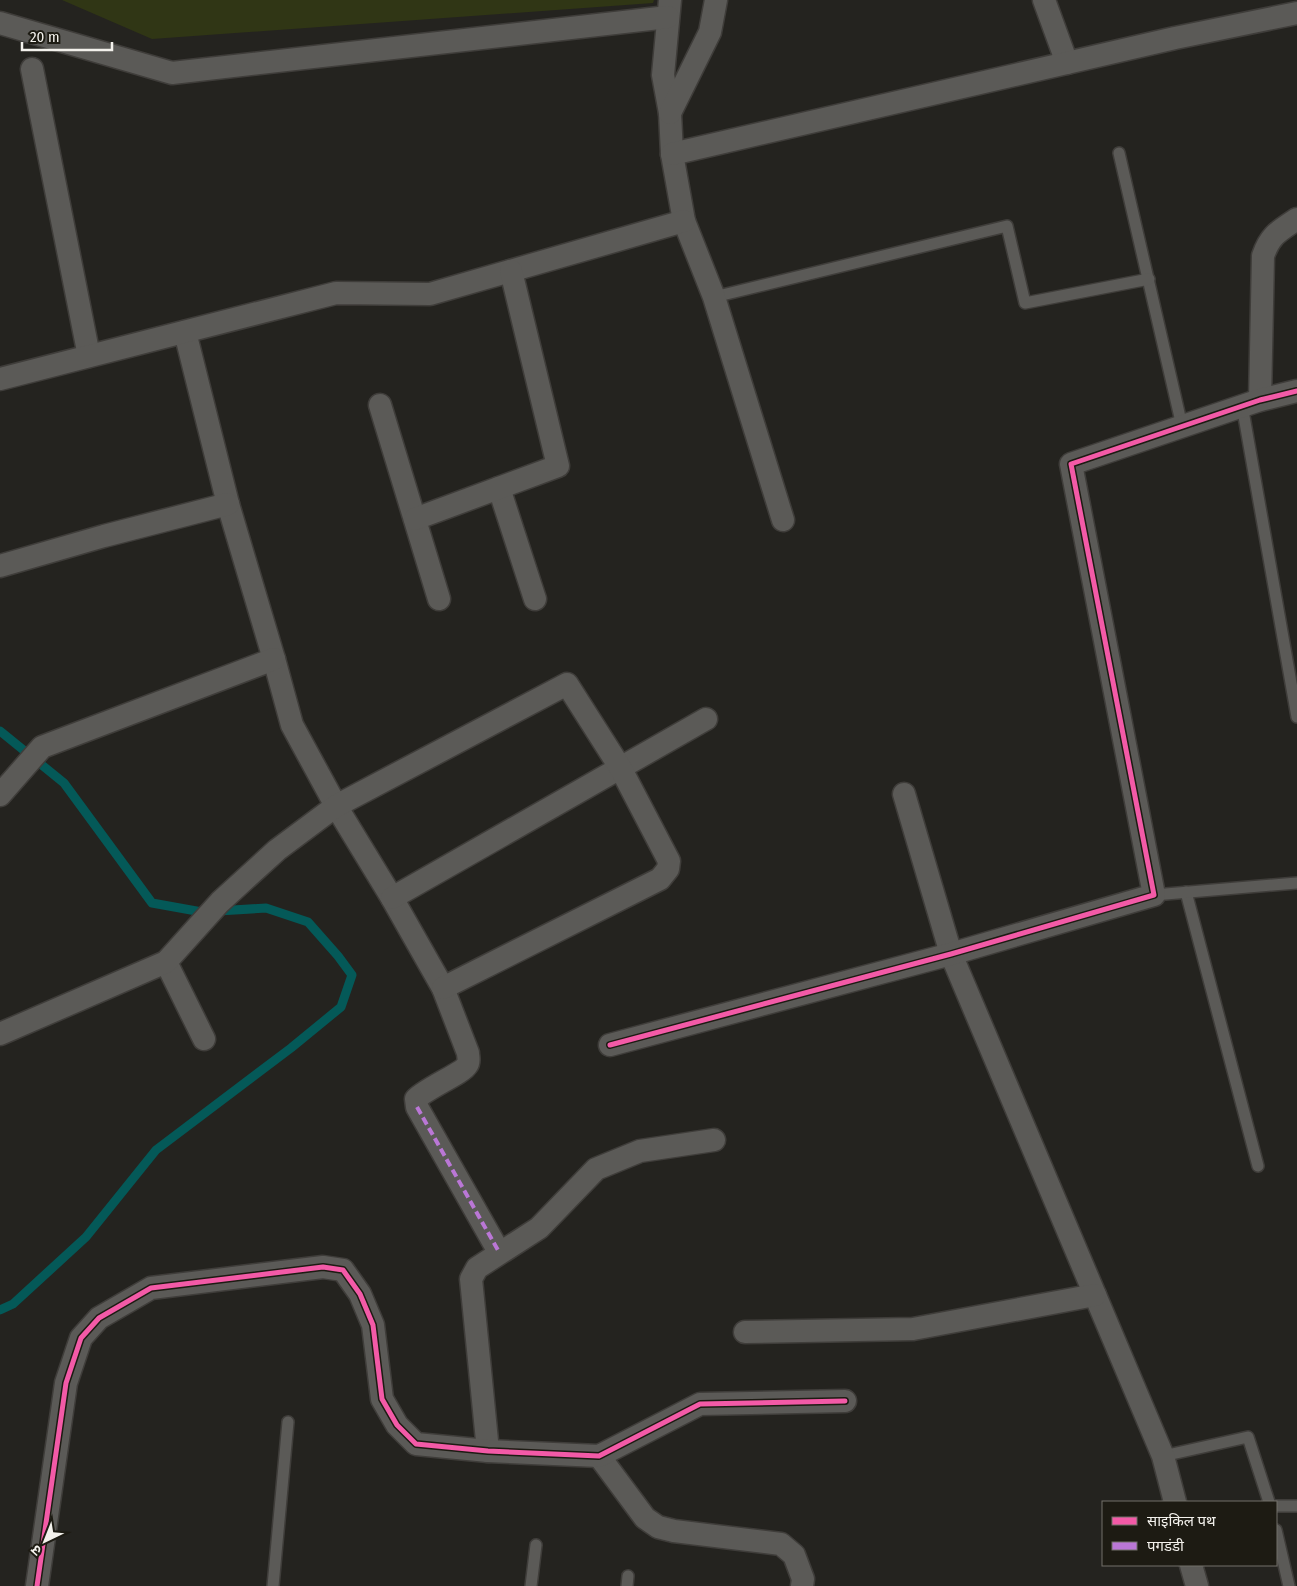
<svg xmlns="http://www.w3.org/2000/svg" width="1297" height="1586" viewBox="0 0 1297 1586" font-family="'Fira Sans Condensed','Noto Sans Devanagari',sans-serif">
  <rect width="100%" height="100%" fill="#24231f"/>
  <!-- green -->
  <polygon fill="#303615" points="62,0 654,0 653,3 152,39"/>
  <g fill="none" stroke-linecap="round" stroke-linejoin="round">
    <!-- stream -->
    <polyline stroke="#045958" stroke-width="9" points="0,731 64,783 152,903 202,912 266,908 308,922 338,956 352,975 341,1007 291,1048 156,1150 86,1237 13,1304 0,1310"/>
    <!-- lane casing -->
    <g stroke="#3f3d3a" stroke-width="14">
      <g id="lane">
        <polyline points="1119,153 1182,426"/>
        <polyline points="714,297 1007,226 1025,303 1149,279"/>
        <polyline points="1242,405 1297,717"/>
        <polyline points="1186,892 1258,1166"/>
        <polyline points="1154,895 1297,883"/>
        <polyline points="1163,1456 1248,1437 1269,1502"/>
        <polyline points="1276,1506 1297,1506"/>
        <polyline points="1276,1530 1289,1586"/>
        <polyline points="273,1586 288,1422"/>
        <polyline points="531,1586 536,1545"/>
        <polyline points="627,1586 628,1576"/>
      </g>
    </g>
    <!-- street casing -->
    <g stroke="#3f3d3a" stroke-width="25">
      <g id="street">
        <polyline points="670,0 663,75 670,113 672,154 684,221 714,297 783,520"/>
        <polyline points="1044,0 1067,63"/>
        <polyline points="0,23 172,73 668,17"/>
        <polyline points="32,69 89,356"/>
        <polyline points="670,113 710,32 716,0"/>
        <polyline points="672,154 1175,38 1297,13"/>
        <path d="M185 332 228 504 274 659 292 725 336 806 392 898 443 988 468 1053C468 1057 470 1061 467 1065 463 1073 427 1088 416 1099L417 1107 499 1252"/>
        <polyline points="0,379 336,293 430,294 684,221"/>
        <path d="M1260 400 1263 256C1270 235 1279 231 1297 219"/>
        <polyline points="380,405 439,599"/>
        <polyline points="499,488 535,599"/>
        <polyline points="415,519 558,466 511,271"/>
        <polyline points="0,566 104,536 228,504"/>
        <polyline points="904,794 951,954 1163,1456 1175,1502"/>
        <polyline points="0,795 42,747 274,659"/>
        <polyline points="392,898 706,719"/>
        <polyline points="166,962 204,1039"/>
        <polyline points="0,1034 166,962 220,902 277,850 336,806 567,684 621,769 669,861 668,869 660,879 443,988"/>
        <polyline points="610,1045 951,954 1154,895 1071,464 1260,400 1297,391"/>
        <polyline points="745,1332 913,1329 1095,1295"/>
        <polyline points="488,1451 471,1279 477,1268 539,1228 596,1169 640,1151 714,1140"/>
        <polyline points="599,1456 645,1518 658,1527 674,1531 781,1544 794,1555 803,1579 802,1586"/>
        <polyline points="1191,1565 1197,1586"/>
        <polyline points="37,1586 66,1383 81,1338 99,1318 151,1288 323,1267 343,1270 360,1294 373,1325 382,1399 397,1425 416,1444 488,1451 599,1456 700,1404 845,1401"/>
      </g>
    </g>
    <!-- lane -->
    <use href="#lane" stroke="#5b5a57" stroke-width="11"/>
    <!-- street -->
    <use href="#street" stroke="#5b5a57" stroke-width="22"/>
    <!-- quiet -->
    <polyline stroke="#ba77d6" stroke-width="4" stroke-dasharray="8 4" stroke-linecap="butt" points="417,1107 499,1252"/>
    <!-- cycleway casing -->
    <g stroke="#1d1b13" stroke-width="8">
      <g id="cycleway">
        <polyline points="610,1045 951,954 1154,895 1071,464 1260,400 1297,391"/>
        <polyline points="37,1586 66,1383 81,1338 99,1318 151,1288 323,1267 343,1270 360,1294 373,1325 382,1399 397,1425 416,1444 488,1451 599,1456 700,1404 845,1401"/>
      </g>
    </g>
    <!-- cycleway -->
    <use href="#cycleway" stroke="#f35aa7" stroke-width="5"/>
  </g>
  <!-- legend -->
  <rect x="1102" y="1501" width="175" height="65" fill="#1d1b13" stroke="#73716a"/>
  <rect x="1112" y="1517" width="25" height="8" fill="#f35aa7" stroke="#73716a"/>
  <text x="1147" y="1526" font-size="15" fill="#f3f1ec">साइकिल पथ</text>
  <rect x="1112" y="1542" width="25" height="8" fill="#ba77d6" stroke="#73716a"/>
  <text x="1147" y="1551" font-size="15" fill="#f3f1ec">पगडंडी</text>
  <!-- north arrow -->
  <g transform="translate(45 1541) rotate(223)" stroke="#1d1b13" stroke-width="4" paint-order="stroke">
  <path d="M0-4L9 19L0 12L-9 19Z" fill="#f3f1ec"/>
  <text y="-8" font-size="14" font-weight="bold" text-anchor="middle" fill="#f3f1ec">उ</text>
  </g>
  <!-- scale -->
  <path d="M22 42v8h90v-8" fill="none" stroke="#f3f1ec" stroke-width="2.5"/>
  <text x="30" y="42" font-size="15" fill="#f3f1ec" stroke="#1d1b13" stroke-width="4" paint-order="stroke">20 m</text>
</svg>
